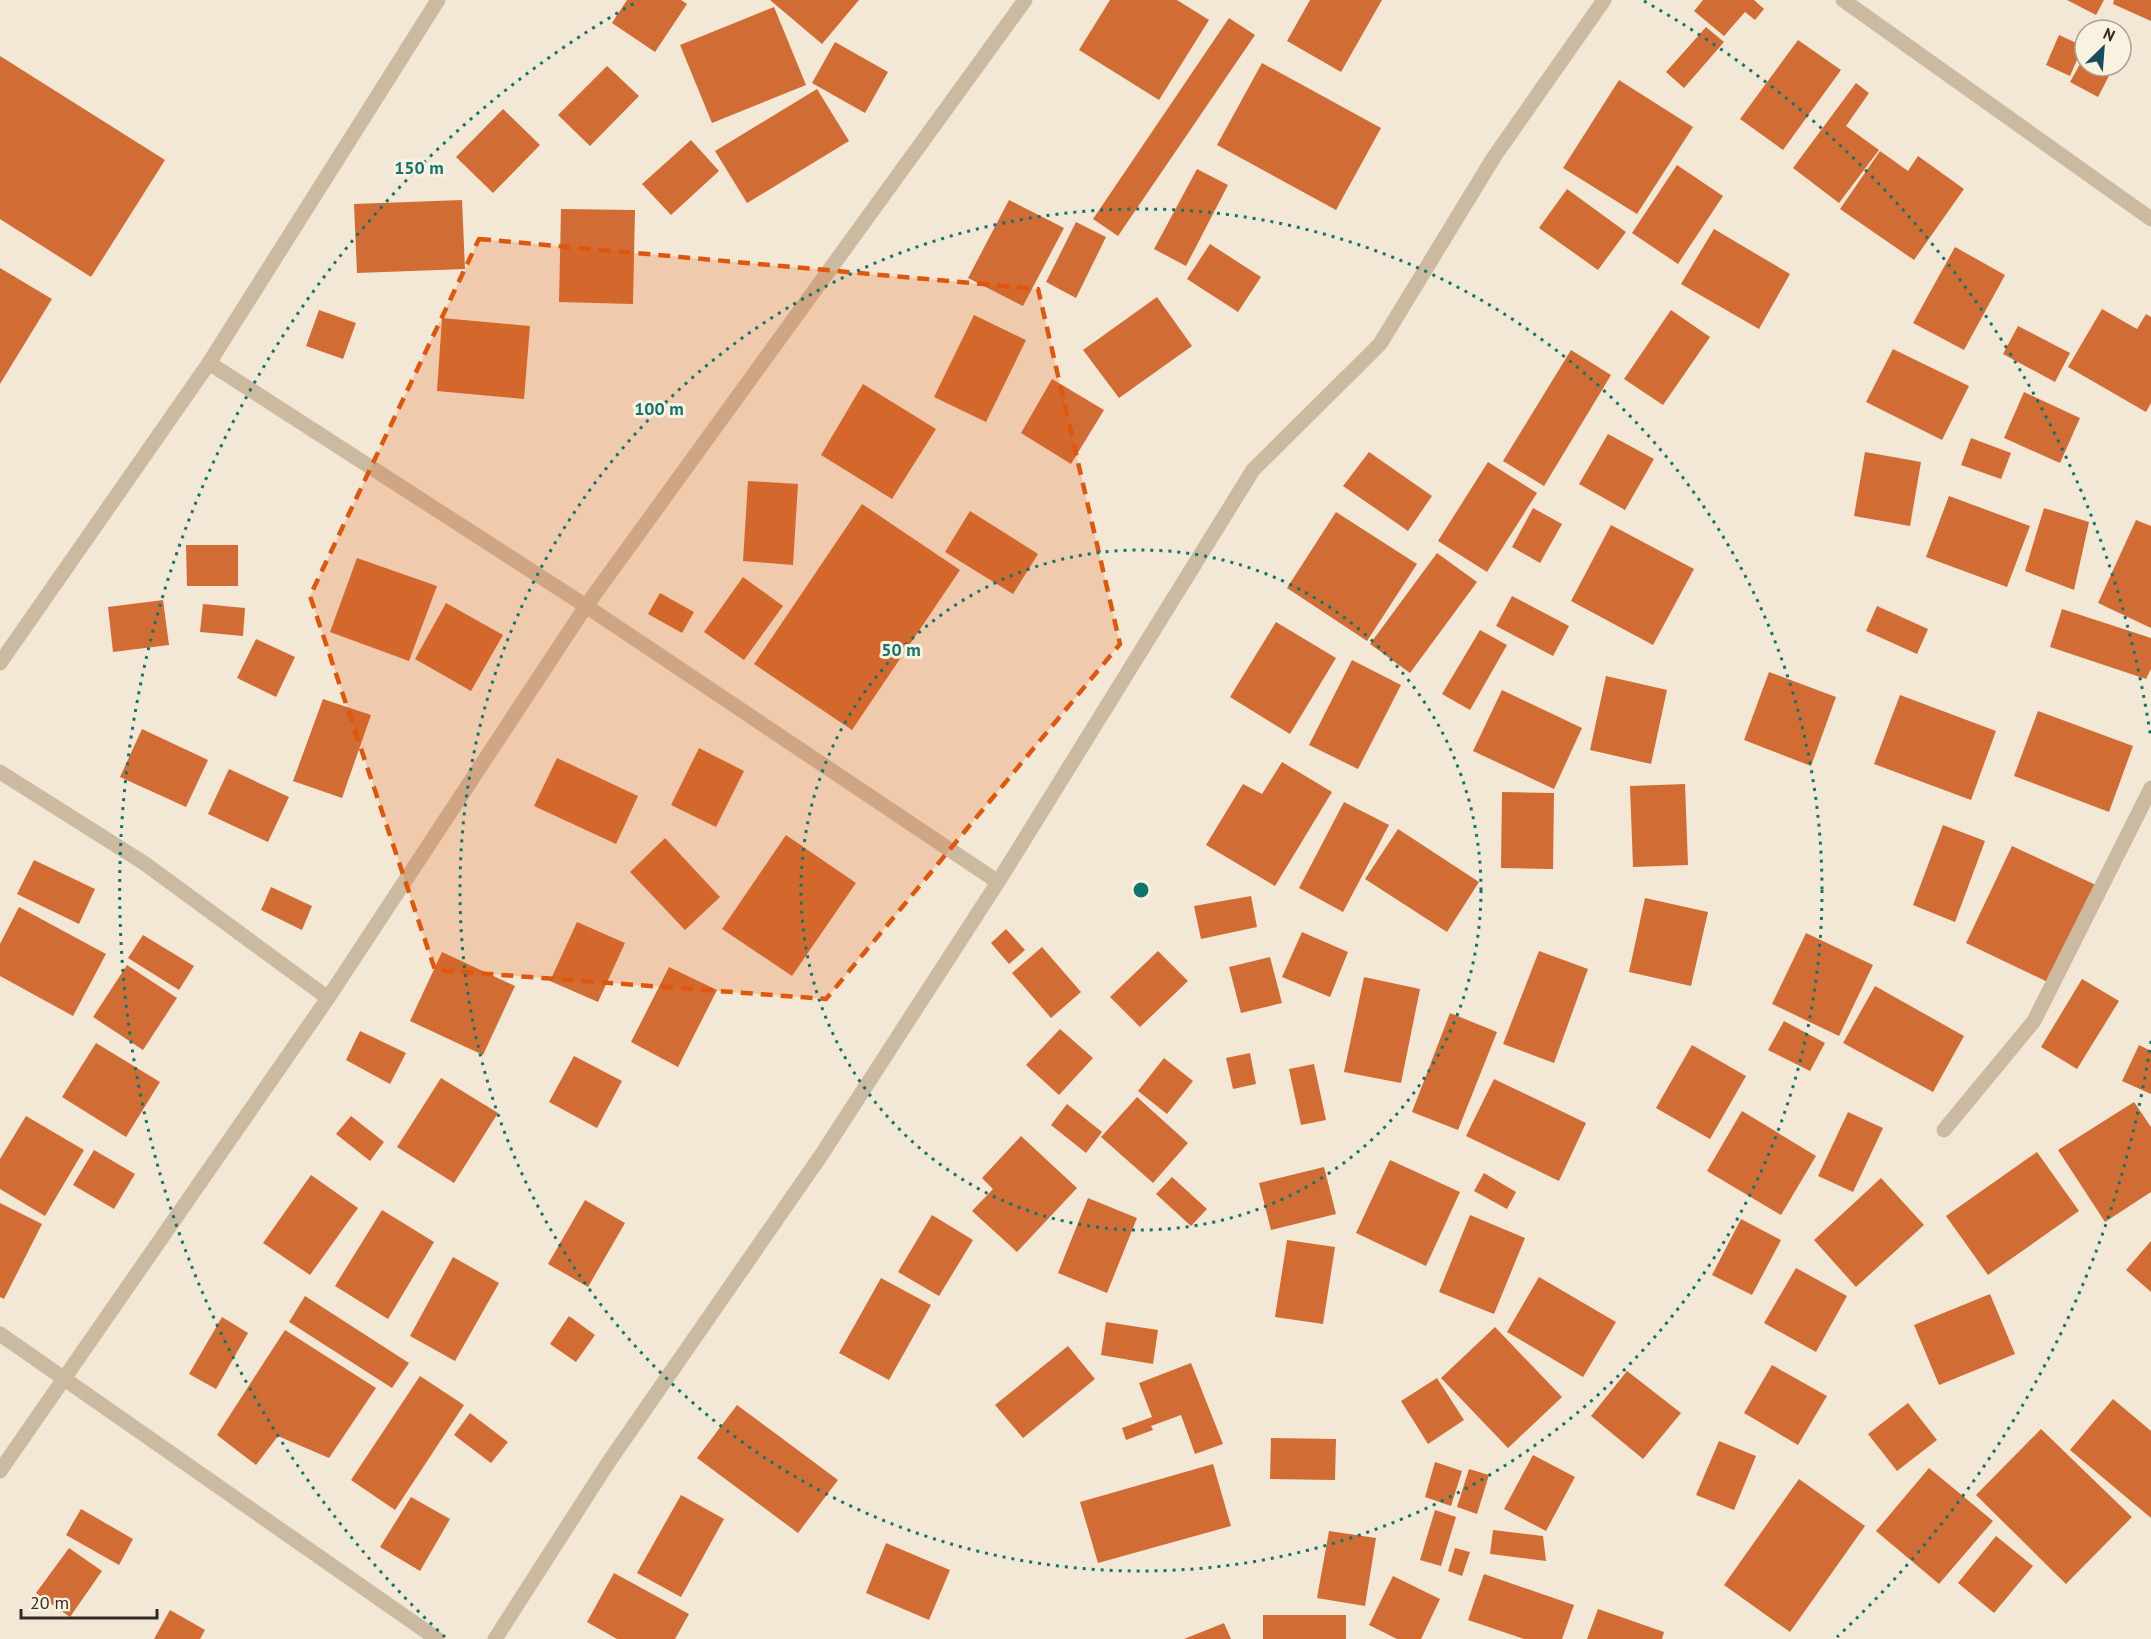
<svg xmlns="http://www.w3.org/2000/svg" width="2151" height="1639" viewBox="0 0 2151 1639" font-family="'PT Sans',sans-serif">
  <rect width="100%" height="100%" fill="#f3e8d5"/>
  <!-- building -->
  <g fill="#d16c34">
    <polygon points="627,0 681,0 687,4 655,52 612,23"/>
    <polygon points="770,0 859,0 822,44"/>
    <polygon points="1110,0 1177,0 1209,20 1159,100 1079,50"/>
    <polygon points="1310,0 1382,0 1341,72 1287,41"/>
    <polygon points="1703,0 1754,0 1764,9 1755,20 1745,12 1724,36 1694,11"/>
    <polygon points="2067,0 2104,0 2096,15"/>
    <polygon points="2114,0 2151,0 2151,21 2113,4"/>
    <polygon points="774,7 806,85 712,123 680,45"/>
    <polygon points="1229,18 1255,35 1118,236 1093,219"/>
    <polygon points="1706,27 1724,42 1684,88 1666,72"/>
    <polygon points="2059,35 2083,46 2070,76 2046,65"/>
    <polygon points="1798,40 1841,70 1783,150 1740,119"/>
    <polygon points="835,42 888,72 865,113 812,83"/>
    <polygon points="2085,55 2085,66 2114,66 2098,97 2070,82"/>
    <polygon points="0,56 165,160 91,277 0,219"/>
    <polygon points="1262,63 1381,128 1336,210 1217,145"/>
    <polygon points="607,66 639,96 590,146 558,115"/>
    <polygon points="1619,80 1693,127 1637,214 1563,168"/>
    <polygon points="1856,83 1869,93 1846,126 1879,150 1839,203 1793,168"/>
    <polygon points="817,89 849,141 747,203 715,151"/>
    <polygon points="503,109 540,145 493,193 456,157"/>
    <polygon points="691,140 719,171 671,215 642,184"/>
    <polygon points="1880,151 1908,171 1918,156 1964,189 1914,260 1840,209"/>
    <polygon points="1677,165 1723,196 1678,264 1632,233"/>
    <polygon points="1197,169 1228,185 1186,266 1154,249"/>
    <polygon points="1567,189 1626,232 1598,270 1539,228"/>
    <polygon points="462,200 465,269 357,273 354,204"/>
    <polygon points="1009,200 1064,228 1023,306 968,278"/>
    <polygon points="561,209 635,210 633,304 559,302"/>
    <polygon points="1076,222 1106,237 1076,298 1046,282"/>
    <polygon points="1714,229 1790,274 1759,329 1681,284"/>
    <polygon points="1210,244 1261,277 1238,312 1187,279"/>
    <polygon points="1955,247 2005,275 1964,350 1913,323"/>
    <polygon points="0,268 52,299 0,384"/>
    <polygon points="1157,297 1192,346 1119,398 1083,350"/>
    <polygon points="2102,309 2137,329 2146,314 2151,317 2151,403 2146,412 2068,367"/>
    <polygon points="319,310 356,323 343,359 306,346"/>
    <polygon points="1671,310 1710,337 1663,405 1624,379"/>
    <polygon points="974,315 1026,340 986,422 934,397"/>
    <polygon points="442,318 530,326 524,399 437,391"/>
    <polygon points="2018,326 2070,353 2055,382 2003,354"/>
    <polygon points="1893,349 1969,386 1942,440 1866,402"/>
    <polygon points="1571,350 1611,375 1544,486 1503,461"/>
    <polygon points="1052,379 1104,410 1071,464 1021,433"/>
    <polygon points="863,384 936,429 892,499 821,455"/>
    <polygon points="2024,392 2080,418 2060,463 2004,438"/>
    <polygon points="1608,434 1654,459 1625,510 1579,484"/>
    <polygon points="1971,438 2011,453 2001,479 1961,465"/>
    <polygon points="1369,452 1432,496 1408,531 1343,486"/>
    <polygon points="1865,452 1921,462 1910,526 1854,516"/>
    <polygon points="1488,462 1537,493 1487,572 1438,541"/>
    <polygon points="748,481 798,484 793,565 743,561"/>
    <polygon points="1949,496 2030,526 2007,587 1926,557"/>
    <polygon points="862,504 960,570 852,730 754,664"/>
    <polygon points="1533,508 1562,524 1540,563 1512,547"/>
    <polygon points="2044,508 2089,522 2074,590 2025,571"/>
    <polygon points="970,511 1038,554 1013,594 945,552"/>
    <polygon points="1336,512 1417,564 1367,641 1287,588"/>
    <polygon points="2136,520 2151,526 2151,628 2098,603"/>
    <polygon points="1611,525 1694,569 1653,645 1571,601"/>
    <polygon points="186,545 238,545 238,586 187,586"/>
    <polygon points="1437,553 1477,582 1410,673 1370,644"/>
    <polygon points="357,558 437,586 409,661 330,632"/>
    <polygon points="743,577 783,606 744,660 704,632"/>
    <polygon points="660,593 694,612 682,633 648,614"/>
    <polygon points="1512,596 1569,626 1553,656 1496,626"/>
    <polygon points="163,600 169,645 113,652 108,607"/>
    <polygon points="446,603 503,635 471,691 415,659"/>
    <polygon points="203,604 245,608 243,636 200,632"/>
    <polygon points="1877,606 1928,629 1917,654 1866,631"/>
    <polygon points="2062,609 2151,638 2151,669 2146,679 2050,647"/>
    <polygon points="1276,622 1336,658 1290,734 1230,697"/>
    <polygon points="1480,630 1507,645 1470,710 1442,694"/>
    <polygon points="256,639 295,657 276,697 237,678"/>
    <polygon points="1352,660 1401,685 1358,769 1309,745"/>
    <polygon points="1769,672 1836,697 1811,766 1744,740"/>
    <polygon points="1606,676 1667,690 1651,764 1590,750"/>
    <polygon points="1502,690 1582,728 1554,789 1473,751"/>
    <polygon points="1900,695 1996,731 1971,800 1874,764"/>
    <polygon points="323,699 371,715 342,798 293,781"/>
    <polygon points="2038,711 2133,746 2109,812 2014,776"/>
    <polygon points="142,729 208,760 186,807 120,777"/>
    <polygon points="699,748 744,771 716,827 671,805"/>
    <polygon points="557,758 638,796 616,844 534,806"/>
    <polygon points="1282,762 1332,792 1275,886 1206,845 1243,784 1262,794"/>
    <polygon points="229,769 289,797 268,842 208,814"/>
    <polygon points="1685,784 1688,865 1633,867 1630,786"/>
    <polygon points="1502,792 1554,793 1553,869 1501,868"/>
    <polygon points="1344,802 1389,825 1343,912 1299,888"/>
    <polygon points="1943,825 1985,841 1955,922 1913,905"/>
    <polygon points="1398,829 1479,882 1447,932 1365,879"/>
    <polygon points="786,835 856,883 792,976 722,929"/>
    <polygon points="665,838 720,897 685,930 630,872"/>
    <polygon points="2012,846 2096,885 2050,983 1966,943"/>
    <polygon points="34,860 95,889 79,924 17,894"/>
    <polygon points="271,887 312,906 302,930 261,910"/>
    <polygon points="1251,896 1257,927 1201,939 1194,906"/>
    <polygon points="1645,898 1708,912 1691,986 1629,972"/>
    <polygon points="19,907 106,954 73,1016 0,976 0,944"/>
    <polygon points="577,922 625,943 598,1002 550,981"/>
    <polygon points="1006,929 1025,950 1009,964 991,943"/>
    <polygon points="1302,932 1348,952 1330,997 1282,977"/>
    <polygon points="1806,933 1873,965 1839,1036 1772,1004"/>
    <polygon points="143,935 194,966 179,990 128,958"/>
    <polygon points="1042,947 1081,992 1051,1018 1012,973"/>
    <polygon points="1158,951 1188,981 1140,1027 1110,997"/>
    <polygon points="1539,951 1588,969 1554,1063 1503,1044"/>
    <polygon points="442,952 515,986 483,1055 410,1021"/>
    <polygon points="1270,957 1282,1003 1241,1013 1229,967"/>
    <polygon points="127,965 177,998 143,1050 93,1017"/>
    <polygon points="669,967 717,990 678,1067 631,1042"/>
    <polygon points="1364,977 1420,989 1401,1083 1344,1072"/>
    <polygon points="2082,979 2119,1001 2077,1069 2041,1047"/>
    <polygon points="1875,986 1964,1036 1933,1092 1843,1043"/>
    <polygon points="1450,1013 1497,1032 1458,1130 1412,1112"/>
    <polygon points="1784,1021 1825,1043 1810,1071 1768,1050"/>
    <polygon points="1060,1029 1093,1058 1059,1095 1026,1065"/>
    <polygon points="360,1031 406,1053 390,1084 346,1060"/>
    <polygon points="96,1043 160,1082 126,1137 62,1097"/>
    <polygon points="1692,1045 1746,1076 1710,1139 1656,1108"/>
    <polygon points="2139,1045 2151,1051 2151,1094 2122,1081"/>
    <polygon points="1250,1053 1256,1084 1233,1089 1226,1058"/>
    <polygon points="574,1056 622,1081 597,1128 549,1102"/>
    <polygon points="1164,1058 1193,1081 1167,1114 1138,1091"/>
    <polygon points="1314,1064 1326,1120 1301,1125 1289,1069"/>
    <polygon points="441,1078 498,1113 454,1183 397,1147"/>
    <polygon points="1494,1079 1586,1123 1559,1181 1466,1136"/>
    <polygon points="1137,1097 1188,1143 1153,1183 1101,1137"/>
    <polygon points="2134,1102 2151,1127 2151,1192 2105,1222 2058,1150"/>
    <polygon points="1067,1104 1102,1132 1086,1153 1051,1125"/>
    <polygon points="1742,1111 1816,1156 1781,1215 1707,1171"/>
    <polygon points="1848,1112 1883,1128 1853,1192 1818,1176"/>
    <polygon points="26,1116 84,1150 45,1216 0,1189 0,1159"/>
    <polygon points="351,1116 384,1142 370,1161 336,1134"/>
    <polygon points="1021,1136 1077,1188 1017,1252 972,1211 993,1189 982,1178"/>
    <polygon points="94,1150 135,1174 114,1209 73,1185"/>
    <polygon points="2037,1152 2079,1211 1988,1275 1946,1216"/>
    <polygon points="1390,1160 1460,1192 1426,1266 1356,1233"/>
    <polygon points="1324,1167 1336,1214 1271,1230 1259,1183"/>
    <polygon points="1484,1173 1516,1192 1507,1209 1474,1191"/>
    <polygon points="311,1175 358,1208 310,1275 263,1243"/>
    <polygon points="1172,1177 1207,1209 1191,1226 1156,1194"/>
    <polygon points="1881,1178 1924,1225 1856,1287 1814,1240"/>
    <polygon points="1088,1198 1137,1218 1107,1293 1058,1273"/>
    <polygon points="585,1200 625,1223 588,1287 548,1264"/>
    <polygon points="0,1203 42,1224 4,1299 0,1297"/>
    <polygon points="382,1210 434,1242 388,1319 335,1286"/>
    <polygon points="932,1215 973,1240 939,1296 898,1272"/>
    <polygon points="1470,1215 1525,1238 1494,1314 1439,1292"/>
    <polygon points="1741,1219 1781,1240 1752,1295 1712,1275"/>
    <polygon points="1287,1240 1335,1247 1323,1324 1275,1317"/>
    <polygon points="2151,1241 2151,1292 2126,1270"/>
    <polygon points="453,1257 499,1283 455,1361 410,1336"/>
    <polygon points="1796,1268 1847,1296 1816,1352 1764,1323"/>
    <polygon points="1539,1277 1616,1322 1583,1377 1507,1332"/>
    <polygon points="881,1278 931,1305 889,1380 839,1353"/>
    <polygon points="1990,1294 2015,1354 1939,1385 1914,1325"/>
    <polygon points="305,1296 409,1363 392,1388 289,1322"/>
    <polygon points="569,1316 595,1335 576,1362 550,1344"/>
    <polygon points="222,1317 248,1333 216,1389 189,1374"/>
    <polygon points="1106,1322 1158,1330 1153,1364 1101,1355"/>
    <polygon points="1495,1327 1562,1397 1508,1448 1441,1378"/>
    <polygon points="285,1330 376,1388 329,1458 278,1436 256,1465 217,1435"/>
    <polygon points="1068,1346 1095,1379 1023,1438 995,1405"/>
    <polygon points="1191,1363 1223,1444 1195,1454 1181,1415 1151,1426 1153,1430 1126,1440 1122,1428 1152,1417 1139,1383"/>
    <polygon points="1772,1365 1827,1396 1798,1445 1744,1413"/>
    <polygon points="1627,1371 1681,1413 1643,1459 1591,1416"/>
    <polygon points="420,1376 464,1405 395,1510 351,1480"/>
    <polygon points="1437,1378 1464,1420 1428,1444 1401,1401"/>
    <polygon points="2113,1399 2151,1431 2151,1518 2070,1450"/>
    <polygon points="1908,1403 1937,1440 1897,1471 1868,1434"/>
    <polygon points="737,1405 838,1480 798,1533 697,1458"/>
    <polygon points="470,1413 508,1442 491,1463 454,1435"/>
    <polygon points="2041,1429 2132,1517 2066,1584 1976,1495"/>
    <polygon points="1271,1438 1336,1439 1335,1480 1270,1479"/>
    <polygon points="1719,1441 1756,1456 1734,1510 1696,1495"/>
    <polygon points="1533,1455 1575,1477 1546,1531 1504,1509"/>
    <polygon points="1435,1462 1462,1471 1451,1506 1425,1497"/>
    <polygon points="1213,1464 1231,1526 1098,1563 1080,1502"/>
    <polygon points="1929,1468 1993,1521 1939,1584 1876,1531"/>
    <polygon points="1469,1469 1489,1475 1477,1514 1457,1507"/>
    <polygon points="1799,1479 1865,1526 1790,1632 1724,1585"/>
    <polygon points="681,1495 724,1519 681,1597 637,1573"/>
    <polygon points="411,1497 450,1519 420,1571 380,1547"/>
    <polygon points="81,1509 133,1539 119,1565 66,1535"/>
    <polygon points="1435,1510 1456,1517 1441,1566 1420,1560"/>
    <polygon points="1493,1530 1543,1536 1546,1561 1490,1554"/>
    <polygon points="1329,1531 1376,1538 1365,1606 1317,1598"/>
    <polygon points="1996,1536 2033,1566 1994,1613 1958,1583"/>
    <polygon points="886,1543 950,1570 929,1620 866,1593"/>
    <polygon points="69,1548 102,1571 70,1617 36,1593"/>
    <polygon points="1455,1548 1470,1552 1462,1576 1448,1571"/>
    <polygon points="614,1573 689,1614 675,1639 617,1639 587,1622"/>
    <polygon points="1484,1574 1574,1605 1562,1639 1524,1639 1468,1620"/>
    <polygon points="1393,1576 1440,1599 1421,1639 1397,1639 1369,1625"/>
    <polygon points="1598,1609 1664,1632 1662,1639 1587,1639"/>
    <polygon points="170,1610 205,1630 200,1639 154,1639"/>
    <rect x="1263" y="1615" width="83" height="24"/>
    <polygon points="1224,1623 1231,1639 1184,1639"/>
  </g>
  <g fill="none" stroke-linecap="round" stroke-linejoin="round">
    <!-- street -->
    <g stroke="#cbb9a0" stroke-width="15">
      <polyline points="1843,0 2151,219"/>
      <polyline points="209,363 586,606 998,882"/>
      <polyline points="0,663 209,363 438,0"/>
      <polyline points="0,772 144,863 328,998"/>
      <polyline points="1944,1130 2034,1021 2151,788"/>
      <polyline points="0,1334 437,1639"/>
      <polyline points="0,1471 328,998 586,606 1025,0"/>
      <polyline points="495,1639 608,1463 822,1154 998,882 1253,470 1380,344 1494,157 1604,0"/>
    </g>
  </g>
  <!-- marked area -->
  <path fill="#df570d" fill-opacity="0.2" stroke="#df570d" stroke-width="4.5" stroke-dasharray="12 8" stroke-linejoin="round" d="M479 239 1038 289 1120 644 826 999 435 970 310 596Z"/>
  <!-- distance rings -->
  <g fill="none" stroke="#0f766e" stroke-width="3" stroke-dasharray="3 6">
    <circle cx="1141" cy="890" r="340"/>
    <circle cx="1141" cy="890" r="681"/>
    <path d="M2151 1041A1021 1021 0 0 1 1837 1637M445 1637A1021 1021 0 0 1 638 1M1644 1A1021 1021 0 0 1 2151 739"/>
  </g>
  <circle cx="1141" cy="890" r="9" fill="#0f766e" stroke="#faf2e1" stroke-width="3"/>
  <g font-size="18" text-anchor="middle" font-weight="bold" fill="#0f766e" stroke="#faf2e1" stroke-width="6" stroke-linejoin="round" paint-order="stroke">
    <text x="419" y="174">150 m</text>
    <text x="659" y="415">100 m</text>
    <text x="901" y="656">50 m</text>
  </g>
  <!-- north arrow -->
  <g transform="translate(2103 48) rotate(25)"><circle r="28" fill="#faf2e1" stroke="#aba295" stroke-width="1.5"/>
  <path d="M0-4.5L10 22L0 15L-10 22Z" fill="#164d59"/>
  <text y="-9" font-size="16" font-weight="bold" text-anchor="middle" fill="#342b24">N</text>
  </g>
  <!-- scale -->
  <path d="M21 1609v9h136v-9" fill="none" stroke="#342b24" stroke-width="3"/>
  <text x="30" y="1609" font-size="18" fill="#342b24" stroke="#faf2e1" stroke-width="4.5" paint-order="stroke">20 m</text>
</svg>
